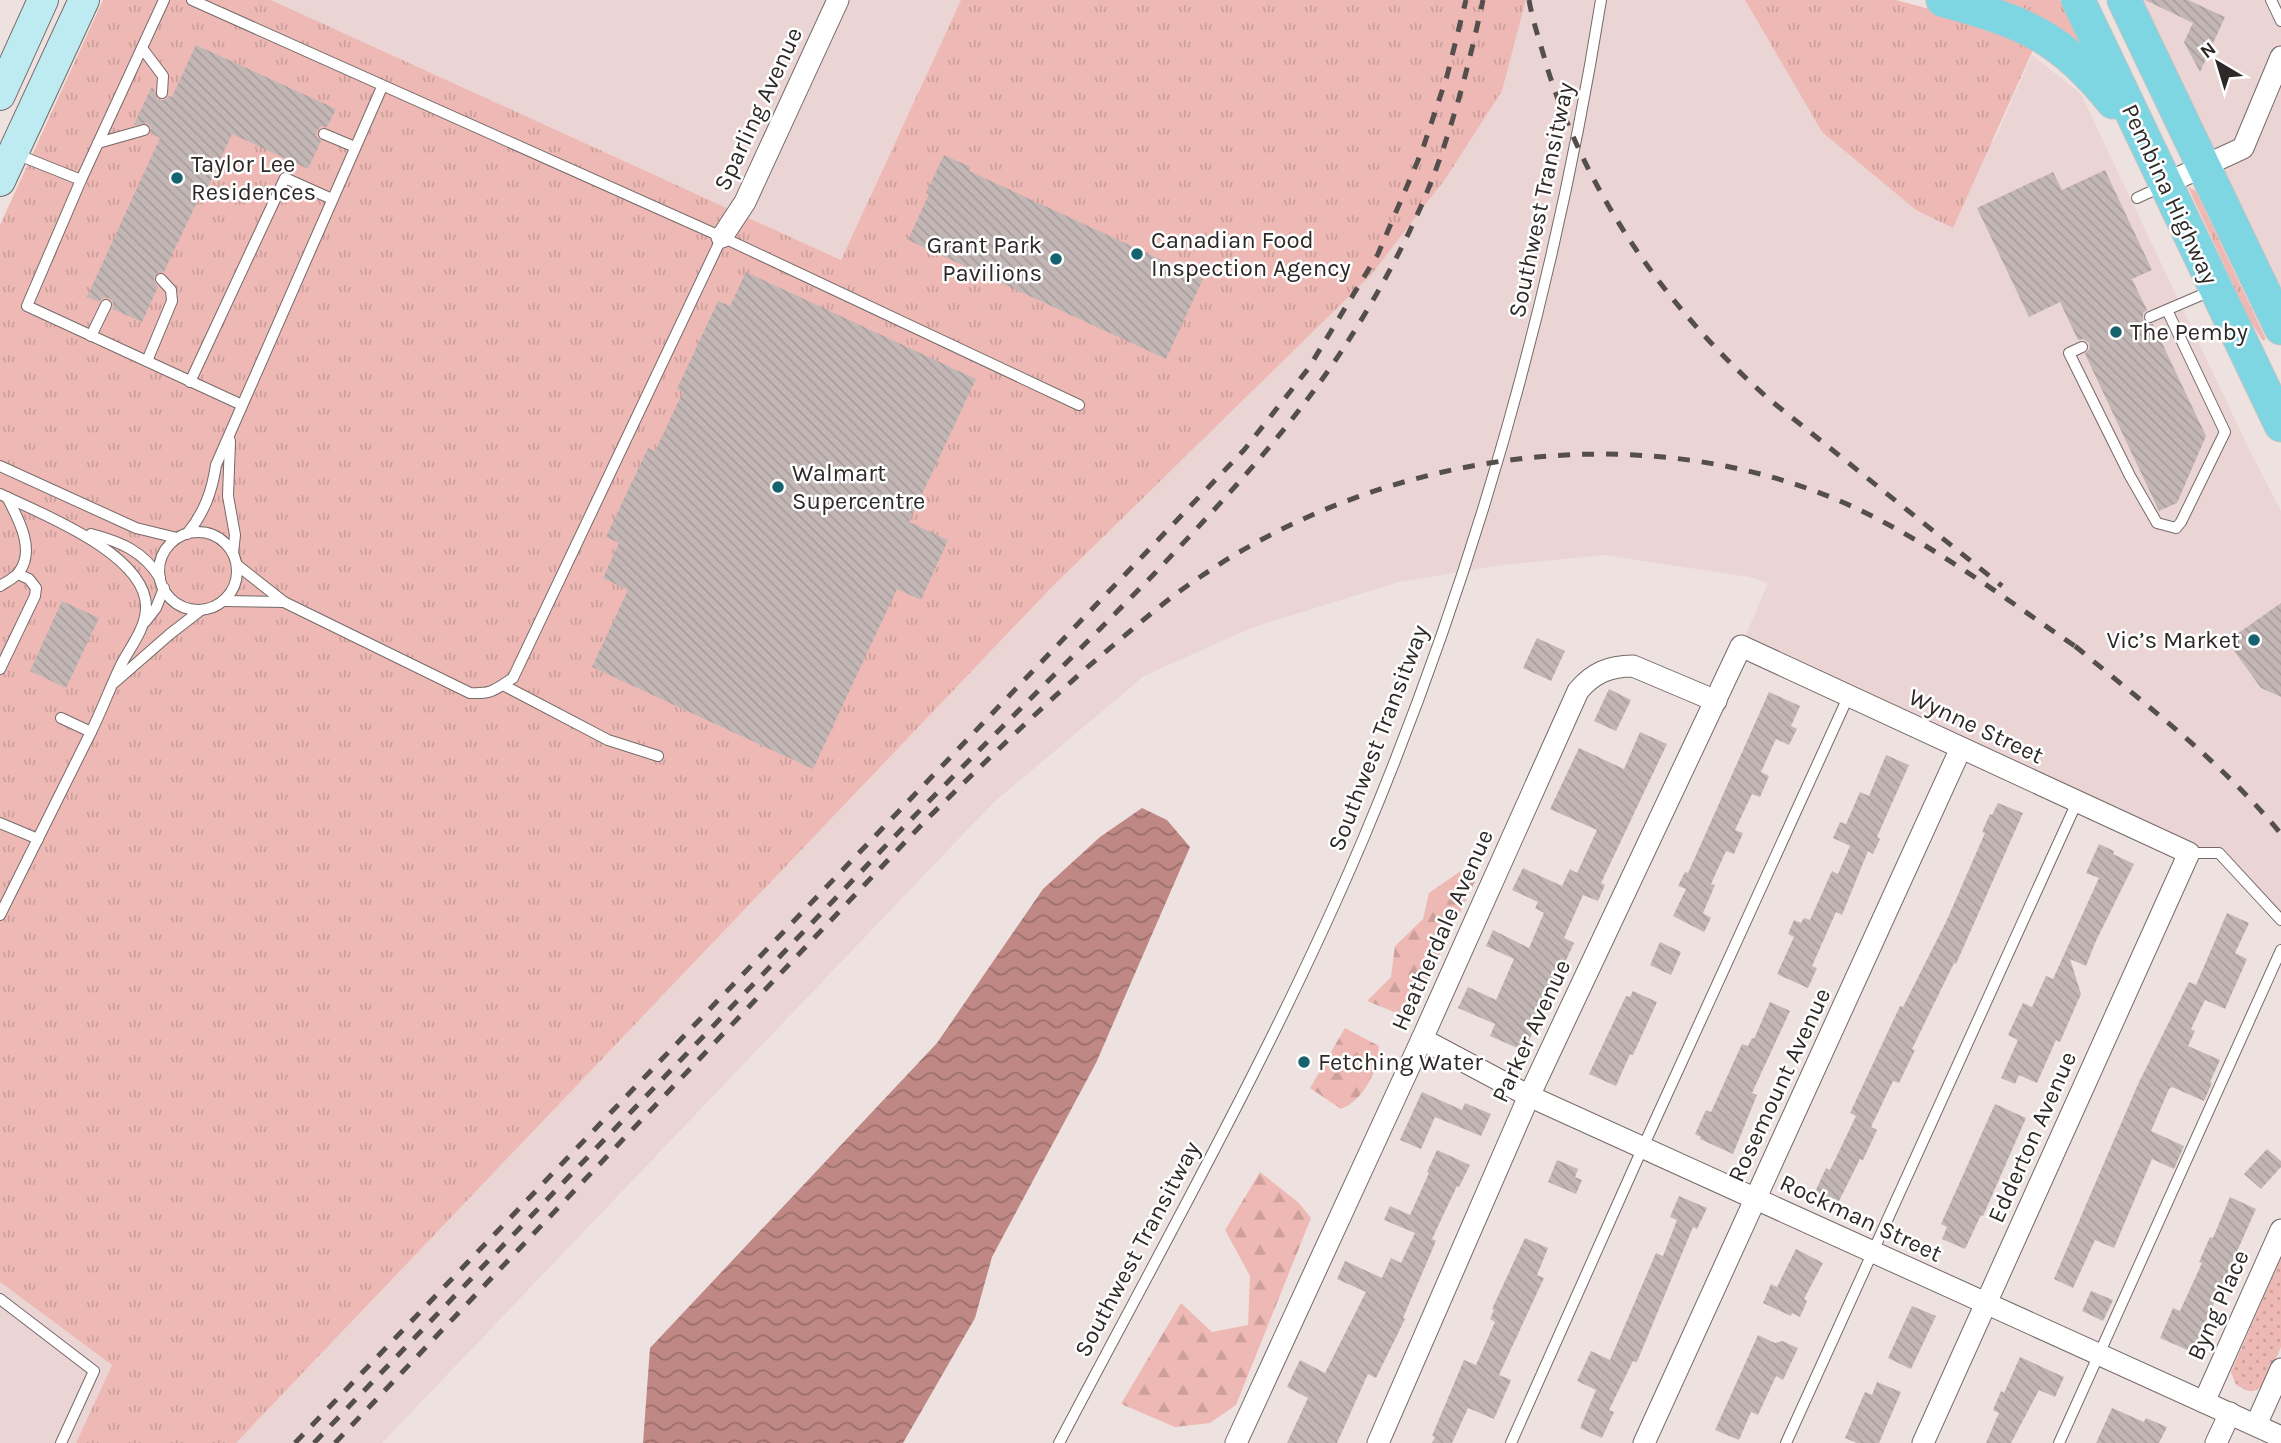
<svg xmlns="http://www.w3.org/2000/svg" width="2281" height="1443" viewBox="0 0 2281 1443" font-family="Karla,sans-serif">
  <defs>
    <pattern id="grass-tufts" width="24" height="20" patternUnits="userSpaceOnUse" patternTransform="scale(1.75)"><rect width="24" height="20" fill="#eeb9b4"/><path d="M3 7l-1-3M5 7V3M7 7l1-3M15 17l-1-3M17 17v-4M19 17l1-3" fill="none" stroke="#cc9f9b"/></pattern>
    <pattern id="forest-firs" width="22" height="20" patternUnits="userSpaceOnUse" patternTransform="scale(1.75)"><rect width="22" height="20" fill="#eeb9b4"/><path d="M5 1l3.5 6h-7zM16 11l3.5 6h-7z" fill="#cc9f9b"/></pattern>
    <pattern id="park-dots" width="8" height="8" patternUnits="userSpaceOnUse" patternTransform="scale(1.75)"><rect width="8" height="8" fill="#eeb9b4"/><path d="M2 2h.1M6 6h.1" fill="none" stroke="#cc9f9b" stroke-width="1.8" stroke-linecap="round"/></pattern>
    <pattern id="water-waves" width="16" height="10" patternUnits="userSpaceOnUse" patternTransform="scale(1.75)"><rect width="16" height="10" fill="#bf8884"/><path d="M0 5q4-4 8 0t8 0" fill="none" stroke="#9c6f6c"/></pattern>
    <pattern id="building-back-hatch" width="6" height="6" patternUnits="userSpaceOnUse" patternTransform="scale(1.75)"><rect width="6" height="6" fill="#c3b7b6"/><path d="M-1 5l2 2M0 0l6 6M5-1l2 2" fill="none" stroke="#a89d9c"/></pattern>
  </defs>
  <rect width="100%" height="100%" fill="#eee2e0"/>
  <!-- built -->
  <g fill="#ead5d4">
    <polygon points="271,0 961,0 841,260"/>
    <polygon points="1526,0 1745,0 1822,132 1994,141 2032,55 2081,94 2249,449 2281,511 2281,920 2219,853 2189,853 1741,646 1768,583 1749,577 1604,555 1503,565 1399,582 1251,628 1144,676 992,804 382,1443 236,1443 1050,589 1371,275 1446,178 1502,91"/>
    <polygon points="2124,0 2271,0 2281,21 2281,328"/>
    <polygon points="0,1282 112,1365 76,1443 0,1443"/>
  </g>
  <!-- grass -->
  <g fill="url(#grass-tufts)">
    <polygon points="103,0 271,0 841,260 961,0 1526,0 1502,91 1446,178 1371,275 1050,589 236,1443 76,1443 112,1365 0,1282 0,225"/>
    <polygon points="1745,0 1896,0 2001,28 2033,50 1953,228 1916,210 1822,132"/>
    <polygon points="1976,0 2060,0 2081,43 2077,45"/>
    <polygon points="2188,187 2196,191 2266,339 2263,341 2250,321"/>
  </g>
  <!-- forest -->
  <g fill="url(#forest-firs)">
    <polygon points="1465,868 1478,875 1411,1015 1394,1012 1367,1001 1391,977 1395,946 1423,919 1429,893"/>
    <path d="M1345 1028 1379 1046C1379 1069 1364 1100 1341 1109L1310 1088Z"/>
    <polygon points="1260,1172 1299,1203 1311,1218 1236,1405 1210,1423 1175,1427 1121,1404 1181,1303 1212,1332 1248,1325 1250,1276 1225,1230"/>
  </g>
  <!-- park -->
  <polygon fill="url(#park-dots)" points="2281,1258 2281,1347 2264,1385 2254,1391 2248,1391 2236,1385 2231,1372"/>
  <!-- water -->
  <polygon fill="url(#water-waves)" points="1142,808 1167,820 1190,847 1096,1063 992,1257 975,1318 903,1443 643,1443 650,1348 937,1043 1043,889 1100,837"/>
  <!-- building -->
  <g fill="url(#building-back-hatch)">
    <polygon points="2145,0 2188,0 2225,17 2200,72 2184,42 2193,23"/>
    <polygon points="196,45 336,109 327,127 322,126 317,130 316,136 321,141 308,169 232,134 207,189 204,187 164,272 159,272 154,276 154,281 158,287 142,322 113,309 113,301 109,298 102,298 99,302 87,297 160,138 151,133 151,127 147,123 134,125 151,88 154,89 155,96 158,100 165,100 169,96 172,97"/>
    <polygon points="944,155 971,167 969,171 1203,279 1166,359 908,240 929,194 926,193"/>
    <polygon points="2105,170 2152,270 2132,279 2147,310 2143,313 2143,319 2146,324 2153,324 2206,436 2177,503 2159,511 2085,354 2090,348 2089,343 2083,339 2078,340 2060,302 2029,317 1977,208 2053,172 2062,190"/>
    <polygon points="746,272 976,379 909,522 948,540 921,600 897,589 813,769 592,667 628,590 603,578 619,543 606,537 648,448 655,451 683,392 677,389 718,301 730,306"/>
    <polygon points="62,601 99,618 66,688 30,671"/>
    <polygon points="2281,603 2281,697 2261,688 2227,641"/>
    <polygon points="1537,638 1565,651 1551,681 1523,668"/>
    <polygon points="1609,689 1631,700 1616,731 1594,721"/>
    <polygon points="1769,692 1800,706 1791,726 1797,729 1789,745 1776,739 1761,772 1769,776 1760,797 1752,794 1735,830 1743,833 1734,854 1726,851 1711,884 1715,885 1703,913 1711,918 1704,932 1673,916 1686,889 1678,886 1685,872 1688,873"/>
    <polygon points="1640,732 1667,744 1601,883 1605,885 1598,901 1583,895 1564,938 1574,943 1524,1051 1490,1036 1495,1024 1458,1008 1468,987 1496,1000 1514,959 1486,946 1493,930 1529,948 1544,913 1535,908 1538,902 1512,890 1523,868 1562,886 1570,869 1577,873 1597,830 1550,809 1579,748 1624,769"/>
    <polygon points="1886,755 1909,765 1877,837 1880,839 1873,854 1868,851 1842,915 1836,912 1812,966 1817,968 1808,988 1777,974 1794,937 1788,934 1794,920 1801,923 1804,918 1810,920 1832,871 1838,874 1850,846 1833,838 1840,822 1846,824 1860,792 1869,796"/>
    <polygon points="1998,803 2023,813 1956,964 1954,963 1912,1049 1915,1050 1899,1083 1893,1081 1871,1127 1877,1130 1863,1160 1860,1159 1838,1203 1815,1192 1826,1168 1830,1170 1856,1116 1850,1113 1900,1006 1903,1007 1946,922 1985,833 1982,832 1990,814 1992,815"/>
    <polygon points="2099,844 2114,851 2113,854 2134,864 2095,943 2086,966 2070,959 2081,994 2060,1042 2056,1040 2037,1083 2019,1075 2015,1084 2001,1078 2018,1040 2008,1035 2023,1003 2032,1007 2046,976 2053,979 2099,878 2086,873"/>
    <polygon points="2227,913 2249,923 2235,953 2247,959 2225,1009 2205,1000 2191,1029 2195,1031 2188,1046 2220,1060 2210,1082 2212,1083 2204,1101 2172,1087 2169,1089 2151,1131 2184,1146 2174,1169 2152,1159 2114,1248 2095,1240 2073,1288 2054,1279 2139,1082 2189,982 2196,985"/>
    <polygon points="1660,942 1681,952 1671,975 1650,965"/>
    <polygon points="1633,991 1657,1002 1633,1055 1630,1054 1616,1086 1589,1074 1626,996 1630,997"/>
    <polygon points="1770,1002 1790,1011 1752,1093 1757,1095 1733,1154 1700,1139 1701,1137 1695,1134 1706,1110 1711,1112 1742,1044 1748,1046 1752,1038 1754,1039"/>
    <polygon points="1422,1092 1462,1110 1465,1103 1491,1114 1481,1136 1435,1117 1421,1149 1400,1140"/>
    <polygon points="1995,1104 2026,1118 1983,1216 1981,1215 1965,1249 1942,1239 1947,1227 1941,1224"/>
    <polygon points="2267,1149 2281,1161 2281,1167 2261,1189 2244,1174"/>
    <polygon points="1437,1150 1470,1165 1459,1187 1457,1186 1432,1239 1436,1241 1403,1318 1405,1319 1376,1378 1368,1374 1337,1443 1287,1443 1308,1398 1287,1387 1300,1360 1325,1373 1366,1292 1337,1279 1345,1261 1382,1278 1391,1258 1401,1263 1415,1233 1384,1220 1390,1206 1410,1215 1429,1173 1427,1172"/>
    <polygon points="1557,1160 1578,1169 1575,1177 1582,1180 1576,1194 1548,1182"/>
    <polygon points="1679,1196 1707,1208 1697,1229 1693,1227 1637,1362 1633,1361 1609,1410 1614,1412 1602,1438 1580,1428 1596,1390 1577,1381 1591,1351 1610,1360 1656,1253 1663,1256 1677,1220 1670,1217"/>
    <polygon points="2230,1197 2256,1209 2192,1352 2160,1338 2173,1308 2180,1311 2202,1263 2199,1262 2210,1237 2213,1238"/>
    <polygon points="1525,1238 1548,1248 1537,1275 1544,1278 1499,1375 1511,1380 1494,1419 1468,1408 1452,1443 1432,1443 1435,1437 1432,1436 1464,1360 1476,1365 1495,1322 1490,1319 1494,1310 1492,1309"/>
    <polygon points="1796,1249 1823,1263 1804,1299 1807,1301 1800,1317 1792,1313 1791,1316 1763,1303 1771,1284 1777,1287"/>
    <polygon points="2091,1291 2113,1300 2103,1321 2082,1311"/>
    <polygon points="1912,1306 1936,1316 1911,1369 1888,1358"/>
    <polygon points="1758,1335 1775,1343 1782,1341 1798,1348 1783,1380 1776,1376 1758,1415 1751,1412 1739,1440 1715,1430"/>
    <polygon points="2020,1357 2064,1377 2055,1397 2039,1390 2011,1443 1986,1443 1999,1413 1993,1410 2001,1391 2004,1393"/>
    <polygon points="1877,1382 1901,1392 1879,1443 1857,1443 1845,1438 1865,1392 1872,1395"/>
    <polygon points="2112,1408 2144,1422 2146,1418 2167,1427 2159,1443 2096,1443"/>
  </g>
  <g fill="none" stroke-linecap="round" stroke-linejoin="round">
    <!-- service casing -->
    <g stroke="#746a69" stroke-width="12">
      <g id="service">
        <polyline points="192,0 722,237 1079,405"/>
        <polyline points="2271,0 2281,21"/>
        <polyline points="142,48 163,76 162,93"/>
        <polyline points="324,134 355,147"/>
        <polyline points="98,143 144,130"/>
        <polyline points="16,154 81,180 164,0"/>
        <polyline points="81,180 27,306 242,405"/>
        <polyline points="2137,198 2163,186"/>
        <polyline points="2150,317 2213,290"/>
        <polyline points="91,336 106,305"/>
        <polyline points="2082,347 2069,353 2130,476 2157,523 2176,528 2181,522 2225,432 2167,310"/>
        <polyline points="147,361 172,301 171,290 161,279"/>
        <polyline points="190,382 285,178 332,199"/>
        <polyline points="230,441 228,496 235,535 233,553"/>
        <polyline points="0,466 136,528 177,538"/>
        <path d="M0 494C40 513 149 555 146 609 145 629 131 646 122 663 111 685 102 710 91 732L61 718"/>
        <circle cx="198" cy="571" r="39"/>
        <path d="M91 534C121 542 143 551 160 578"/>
        <path d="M187 534C204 513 212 492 216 465L382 87"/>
        <path d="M237 565 284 602 470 693C493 694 494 690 513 678L722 237"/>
        <path d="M0 586C6 582 15 578 19 572 36 550 18 518 7 497"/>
        <polyline points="225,601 284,602"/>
        <polyline points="145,622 156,608 164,588"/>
        <polyline points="0,669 35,596 36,588 29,579 18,574"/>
        <polyline points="115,682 170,634 201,610"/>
        <polyline points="503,685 608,740 658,756"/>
        <polyline points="0,823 38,839"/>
        <polyline points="2189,853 2219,853 2281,920"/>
        <polyline points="0,915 91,732"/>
        <polyline points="0,1299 94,1371 61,1443"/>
        <path d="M1059 1443C1164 1243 1276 1045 1364 837 1477 568 1555 288 1601 0"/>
        <polyline points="1511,1443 1643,1147 1849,695"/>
        <polyline points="1786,1443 2077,802"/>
        <polyline points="2059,1443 2281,950"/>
      </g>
    </g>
    <!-- minor casing -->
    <g stroke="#746a69" stroke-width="23">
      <g id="minor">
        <polyline points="2165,184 2243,148 2281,57"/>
        <polyline points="722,237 745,202 838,0"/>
        <polyline points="1422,1039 1529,1096 2281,1437"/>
        <polyline points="2204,1402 2281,1230"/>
        <polyline points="2256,1425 2281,1369"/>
        <path d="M1236 1443 1422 1039 1578 691C1593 673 1609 666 1633 666L1716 701"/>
        <polyline points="1378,1443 1529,1096 1741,646 2189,853 1923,1443"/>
        <polyline points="1644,1443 1961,748"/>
        <polyline points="2216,1443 2230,1413"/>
      </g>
    </g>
    <!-- secondary casing -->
    <g stroke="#746a69" stroke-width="32">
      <g id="secondary">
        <polyline points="0,95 43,0"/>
        <polyline points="0,181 84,0"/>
      </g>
    </g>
    <!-- primary casing -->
    <g stroke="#c4c3c3" stroke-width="35">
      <g id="primary">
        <path d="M1943 0C2023 22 2061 36 2113 102"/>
        <polyline points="2078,0 2281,425"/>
        <polyline points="2124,0 2281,328"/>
      </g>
    </g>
    <!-- service -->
    <use href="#service" stroke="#fff" stroke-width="10"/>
    <!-- minor -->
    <use href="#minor" stroke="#fff" stroke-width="21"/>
    <!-- secondary -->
    <use href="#secondary" stroke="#beeaf1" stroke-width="30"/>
    <!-- primary -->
    <use href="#primary" stroke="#7ed6e3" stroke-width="33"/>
    <!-- rail -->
    <g stroke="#544e4d" stroke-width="5" stroke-dasharray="12 12" stroke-linecap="butt">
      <path d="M1529 0C1533 23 1541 45 1547 67 1588 198 1668 310 1770 400L2002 586"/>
      <path d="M2075 646C2147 706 2221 761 2281 834"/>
      <polyline points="295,1443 1244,450 1308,369 1378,254 1422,151 1447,76 1466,0"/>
      <path d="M314 1443C508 1240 702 1038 896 835 981 747 1069 661 1155 573 1222 502 1289 431 1343 349 1385 284 1424 211 1447 137 1462 92 1473 46 1483 0"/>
      <path d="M335 1443 927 819C989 758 1050 698 1116 643 1143 620 1170 597 1200 577 1381 453 1635 414 1840 501 1927 539 2004 598 2082 651"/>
    </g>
  </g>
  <!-- markers -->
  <g fill="#16626e" stroke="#fff" stroke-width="2.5">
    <circle cx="177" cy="178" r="7"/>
    <circle cx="1137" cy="254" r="7"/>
    <circle cx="1056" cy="259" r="7"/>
    <circle cx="2116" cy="332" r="7"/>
    <circle cx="778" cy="487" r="7"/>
    <circle cx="2254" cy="640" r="7"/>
    <circle cx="1304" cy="1062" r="7"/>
  </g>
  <g text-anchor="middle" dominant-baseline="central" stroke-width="5" stroke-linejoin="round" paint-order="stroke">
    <!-- street labels -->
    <g font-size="24" fill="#2d2928" stroke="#fff">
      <text transform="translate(758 109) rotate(-65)">Sparling Avenue</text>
      <text transform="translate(2170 194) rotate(65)">Pembina Highway</text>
      <text transform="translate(1541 200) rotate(-78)">Southwest Transitway</text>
      <text transform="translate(1976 726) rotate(25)">Wynne Street</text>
      <text transform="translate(1378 738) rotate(-69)">Southwest Transitway</text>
      <text transform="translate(1442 930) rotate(-66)">Heatherdale Avenue</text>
      <text transform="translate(1531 1031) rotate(-65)">Parker Avenue</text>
      <text transform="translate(1779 1085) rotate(-65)">Rosemount Avenue</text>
      <text transform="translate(2032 1137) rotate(-66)">Edderton Avenue</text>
      <text transform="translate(1861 1218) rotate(25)">Rockman Street</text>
      <text transform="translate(1137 1249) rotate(-62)">Southwest Transitway</text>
      <text transform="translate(2218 1305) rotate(-66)">Byng Place</text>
    </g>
    <!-- poi labels -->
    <g font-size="24" fill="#2d2928" stroke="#fff" text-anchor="start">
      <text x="191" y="164">Taylor Lee<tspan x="191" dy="28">Residences</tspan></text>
      <text x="1151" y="240">Canadian Food<tspan x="1151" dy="28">Inspection Agency</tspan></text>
      <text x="1042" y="245" text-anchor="end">Grant Park<tspan x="1042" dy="28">Pavilions</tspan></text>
      <text x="2130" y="332">The Pemby</text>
      <text x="792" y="473">Walmart<tspan x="792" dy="28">Supercentre</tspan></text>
      <text x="2240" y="640" text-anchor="end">Vic’s Market</text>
      <text x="1318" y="1062">Fetching Water</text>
    </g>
  </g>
  <!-- north arrow -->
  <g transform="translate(2218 63) rotate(322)" stroke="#ffffff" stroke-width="5" paint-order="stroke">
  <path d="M0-5L12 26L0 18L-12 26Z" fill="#2d2928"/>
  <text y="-10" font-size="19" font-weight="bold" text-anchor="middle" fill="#2d2928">N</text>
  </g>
</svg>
